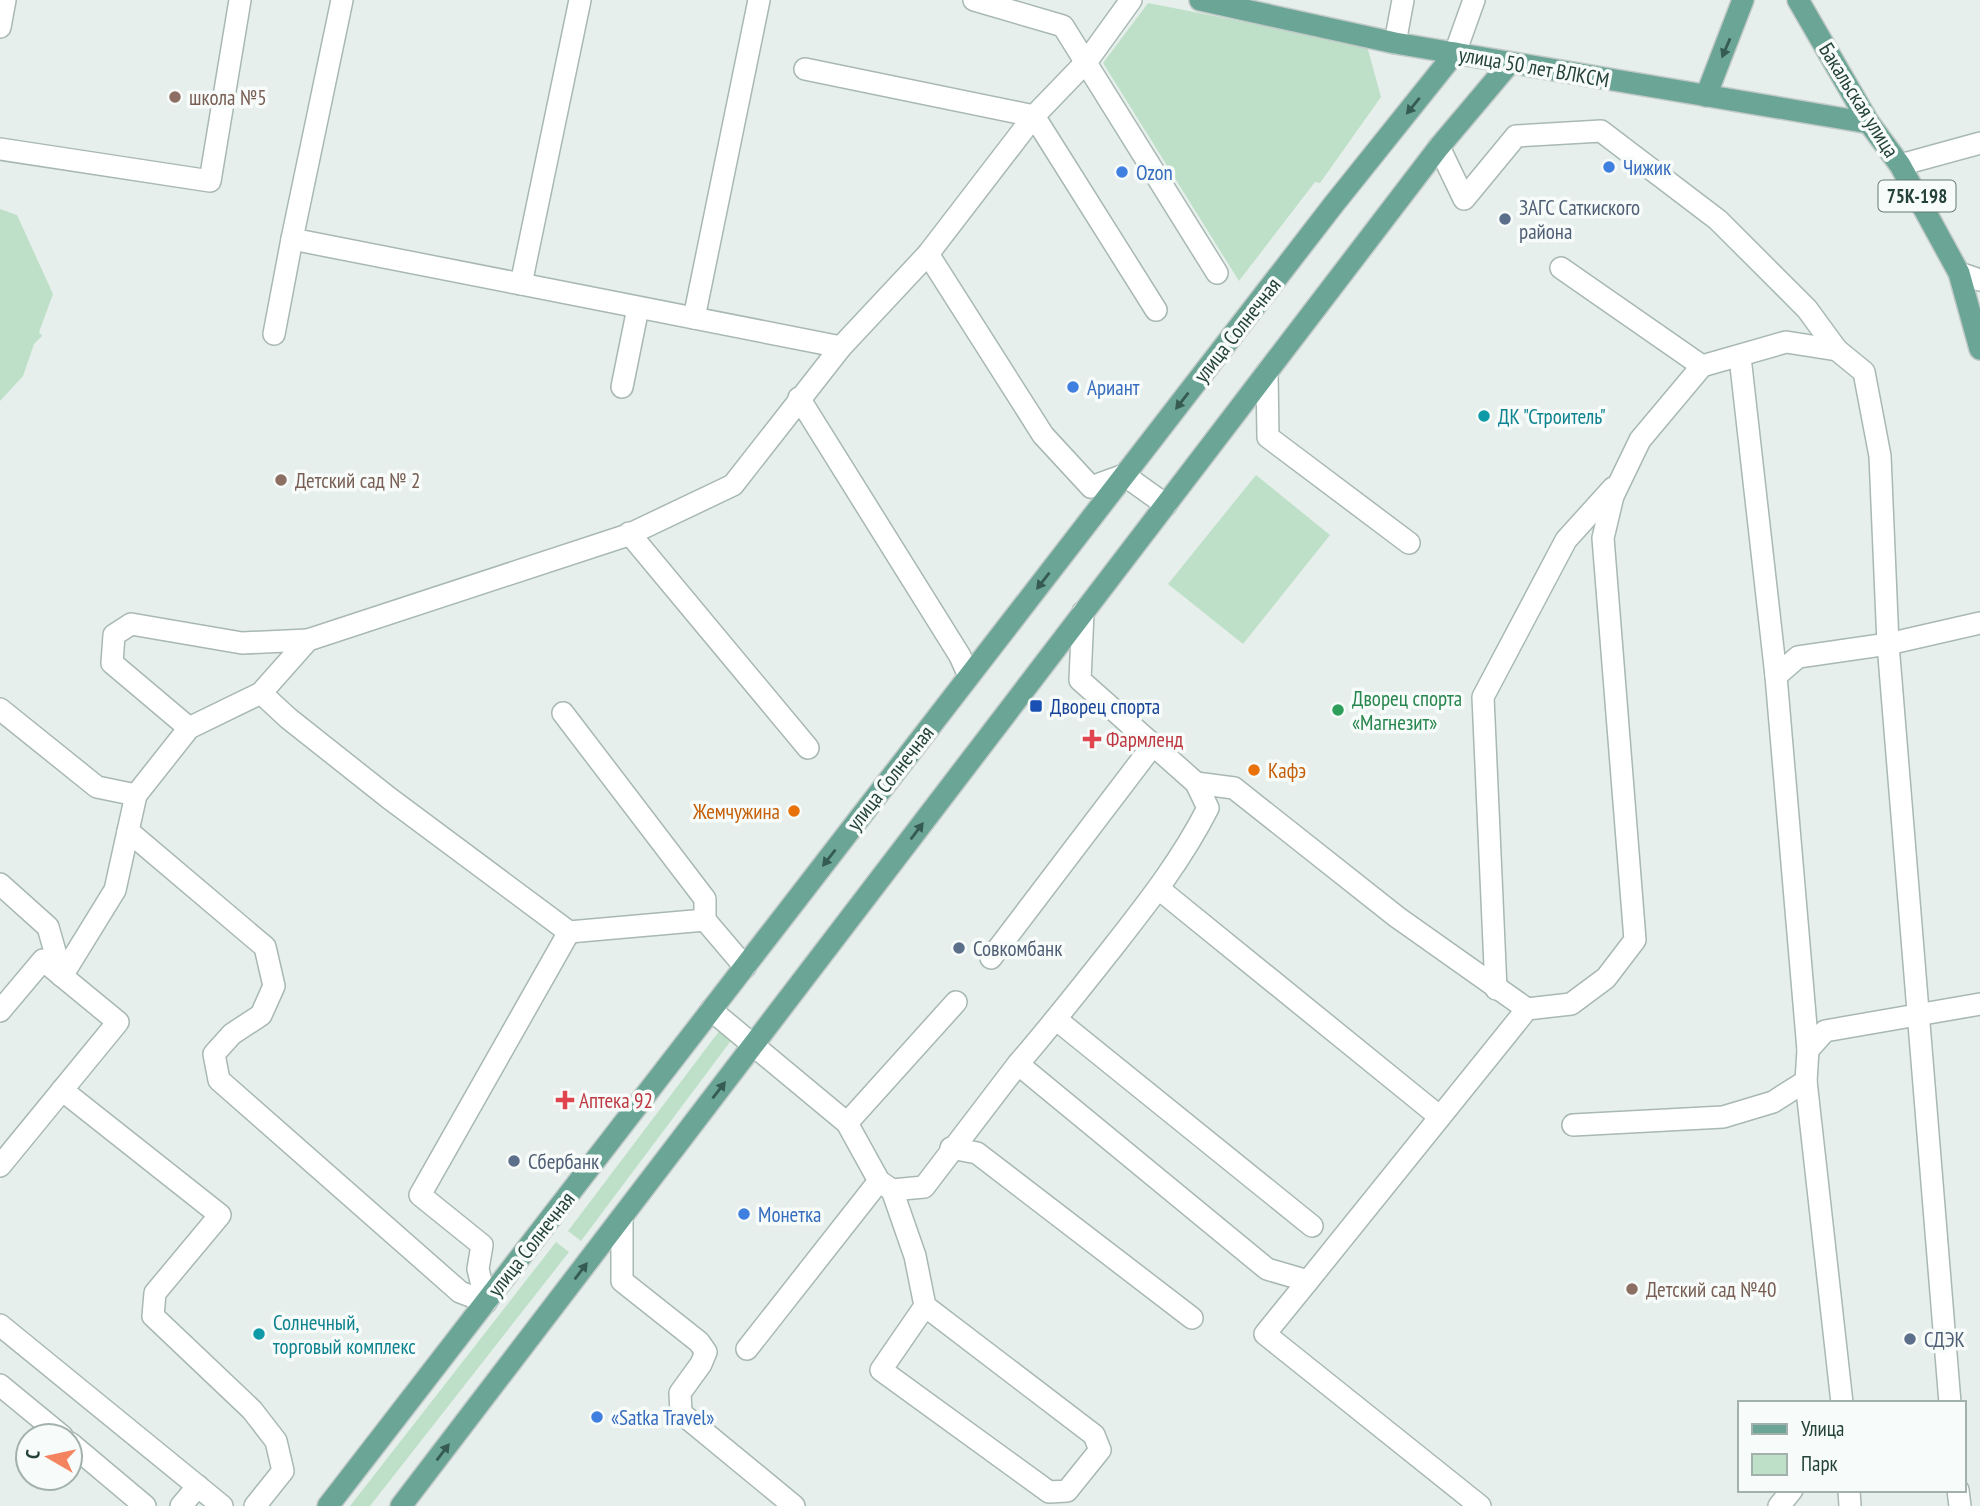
<svg xmlns="http://www.w3.org/2000/svg" width="1980" height="1506" viewBox="0 0 1980 1506" font-family="'PT Sans Narrow',sans-serif">
  <rect width="100%" height="100%" fill="#e6efeb"/>
  <!-- green -->
  <g fill="#bfe0c8">
    <polygon points="1148,3 1367,46 1381,97 1320,183 1315,182 1239,281 1103,63"/>
    <polygon points="0,209 17,215 53,294 39,332 42,336 34,344 23,376 0,401"/>
    <polygon points="1256,475 1330,535 1243,644 1168,584"/>
    <polygon points="720,1030 733,1038 581,1241 568,1231"/>
    <polygon points="556,1242 569,1252 370,1506 350,1506"/>
  </g>
  <g fill="none" stroke-linecap="round" stroke-linejoin="round">
    <!-- minor casing -->
    <g stroke="#a8b8b2" stroke-width="24">
      <g id="minor">
        <polyline points="342,0 292,239 521,284 580,0"/>
        <polyline points="974,0 1063,26 1217,273"/>
        <polyline points="0,27 5,0"/>
        <polyline points="1395,43 1403,0"/>
        <polyline points="1455,53 1474,0"/>
        <polyline points="805,69 1034,116 1156,310"/>
        <polyline points="1439,147 1464,199 1516,136 1601,131 1718,220 1807,309 1837,350"/>
        <polyline points="0,149 210,181 240,0"/>
        <polyline points="1900,165 1980,143"/>
        <polyline points="928,254 1043,435 1091,487 1124,475 1166,505"/>
        <polyline points="1561,268 1702,366"/>
        <polyline points="1959,273 1980,280"/>
        <polyline points="521,284 841,347"/>
        <polyline points="694,318 759,0"/>
        <polyline points="274,334 292,239"/>
        <polyline points="1740,357 1776,676"/>
        <polyline points="1267,372 1268,437 1409,543"/>
        <polyline points="622,387 638,308"/>
        <polyline points="799,398 960,656 969,676"/>
        <polyline points="629,533 808,748"/>
        <polyline points="261,693 288,718 389,798 569,932 705,920 745,967"/>
        <polyline points="0,709 97,787 136,795"/>
        <polyline points="563,713 705,899 705,920"/>
        <polyline points="189,728 112,663 114,635 131,624 242,643 308,640"/>
        <polyline points="1196,783 1234,788 1397,917 1527,1009"/>
        <polyline points="128,831 265,947 274,986 261,1015 232,1034 214,1054 219,1080 460,1292 486,1302"/>
        <polyline points="0,884 48,927 62,976"/>
        <polyline points="1159,889 1440,1117"/>
        <polyline points="991,958 1153,745"/>
        <polyline points="1496,989 1483,697 1566,540 1613,488"/>
        <polyline points="711,1010 847,1123 879,1181 892,1190 924,1187 1018,1064 1267,1269 1308,1281 1527,1009 1571,1004 1606,978 1635,940 1603,538 1613,496 1640,440 1702,366 1786,342 1837,350 1864,372 1880,456 1888,644 1950,1403"/>
        <polyline points="0,1011 43,960 62,976"/>
        <polyline points="1057,1020 1312,1226"/>
        <polyline points="1808,1050 1776,676 1798,657 1888,644 1980,623"/>
        <path d="M1018 1064C1050 1027 1080 989 1110 951 1146 905 1181 861 1208 808L1196 783 1080 680 1083 612"/>
        <polyline points="62,1090 220,1215 155,1293 153,1316 252,1410 276,1441 283,1471 255,1506"/>
        <polyline points="847,1123 956,1002"/>
        <polyline points="1573,1125 1723,1117 1773,1102 1806,1081"/>
        <polyline points="951,1148 977,1153 1192,1318"/>
        <polyline points="0,1166 118,1022 62,976 115,890 136,795 189,728 261,693 308,640 628,535 733,485 841,347 928,254 1034,116 1087,61 1131,0"/>
        <polyline points="892,1190 915,1256 925,1306 1094,1435 1100,1450 1067,1491 1049,1492 881,1370 925,1306"/>
        <polyline points="622,1217 622,1281 699,1342 706,1352 701,1364 680,1393 681,1413 794,1506"/>
        <polyline points="1308,1281 1265,1334 1480,1506"/>
        <polyline points="486,1302 478,1269 482,1245 420,1195 569,932"/>
        <polyline points="0,1325 222,1506"/>
        <polyline points="747,1349 879,1181"/>
        <polyline points="0,1385 62,1436"/>
        <polyline points="1842,1403 1806,1081 1808,1050 1825,1031 1980,1004"/>
        <polyline points="70,1443 145,1506"/>
        <polyline points="1849,1490 1850,1506"/>
        <polyline points="1958,1490 1960,1506"/>
        <polyline points="181,1506 198,1486"/>
        <polyline points="1779,1506 1792,1490"/>
      </g>
    </g>
    <!-- major casing -->
    <g stroke="#c2cac8" stroke-width="24">
      <g id="major">
        <polyline points="1200,0 1395,43 1869,123"/>
        <polyline points="1798,0 1869,123 1900,165 1959,273 1980,349"/>
        <polyline points="1706,96 1743,0"/>
        <polyline points="328,1506 1334,204 1455,53"/>
        <polyline points="401,1506 1439,147 1509,64"/>
      </g>
    </g>
    <!-- minor -->
    <use href="#minor" stroke="#fff" stroke-width="21"/>
    <!-- major -->
    <use href="#major" stroke="#6aa596" stroke-width="21"/>
  </g>
  <!-- one-way arrows -->
  <defs><path id="oneway-solid" d="M-6-.8H1V-3.2L6.5 0L1 3.2V.8H-6Z" transform="scale(1.75)"/></defs>
  <g fill="#365b51">
    <use href="#oneway-solid" transform="translate(1726 48) rotate(113)"/>
    <use href="#oneway-solid" transform="translate(1413 106) rotate(129)"/>
    <use href="#oneway-solid" transform="translate(1182 401) rotate(128)"/>
    <use href="#oneway-solid" transform="translate(1043 581) rotate(128)"/>
    <use href="#oneway-solid" transform="translate(917 831) rotate(-53)"/>
    <use href="#oneway-solid" transform="translate(829 858) rotate(128)"/>
    <use href="#oneway-solid" transform="translate(719 1090) rotate(-52)"/>
    <use href="#oneway-solid" transform="translate(581 1271) rotate(-53)"/>
    <use href="#oneway-solid" transform="translate(443 1452) rotate(-53)"/>
  </g>
  <!-- markers -->
  <g fill="#8d6e63" stroke="#f7fbf9" stroke-width="2.5">
    <circle cx="175" cy="97" r="7"/>
    <circle cx="281" cy="480" r="7"/>
    <circle cx="1632" cy="1289" r="7"/>
  </g>
  <g fill="#3f7fe0" stroke="#f7fbf9" stroke-width="2.5">
    <circle cx="1609" cy="167" r="7"/>
    <circle cx="1122" cy="172" r="7"/>
    <circle cx="1073" cy="387" r="7"/>
    <circle cx="744" cy="1214" r="7"/>
    <circle cx="597" cy="1417" r="7"/>
  </g>
  <g fill="#5c6f8a" stroke="#f7fbf9" stroke-width="2.5">
    <circle cx="1505" cy="219" r="7"/>
    <circle cx="959" cy="948" r="7"/>
    <circle cx="514" cy="1161" r="7"/>
    <circle cx="1910" cy="1339" r="7"/>
  </g>
  <g fill="#0f9aa8" stroke="#f7fbf9" stroke-width="2.5">
    <circle cx="1484" cy="416" r="7"/>
    <circle cx="259" cy="1334" r="7"/>
  </g>
  <rect fill="#1a4fb4" stroke="#f7fbf9" stroke-width="2.5" x="1029" y="699" width="14" height="14" rx="3.5"/>
  <circle fill="#2e9e5b" stroke="#f7fbf9" stroke-width="2.5" cx="1338" cy="710" r="7"/>
  <g fill="#e0444e" stroke="#f7fbf9" stroke-width="2.5">
    <path d="M1088.5 728.5h7v7h7v7h-7v7h-7v-7h-7v-7h7z"/>
    <path d="M561.5 1089.5h7v7h7v7h-7v7h-7v-7h-7v-7h7z"/>
  </g>
  <g fill="#e8710a" stroke="#f7fbf9" stroke-width="2.5">
    <circle cx="1254" cy="770" r="7"/>
    <circle cx="794" cy="811" r="7"/>
  </g>
  <g text-anchor="middle" dominant-baseline="central" stroke-width="7" stroke-linejoin="round" paint-order="stroke">
    <!-- shield labels -->
    <rect fill="#f7fbf9" stroke="#637a73" stroke-width="2" x="1878.5" y="180.5" width="77" height="31" rx="5"/>
    <g font-size="19" font-weight="bold" fill="#24423a">
      <text x="1917" y="196">75К-198</text>
    </g>
    <!-- street labels -->
    <g font-size="21" fill="#24423a" stroke="#f7fbf9">
      <text transform="translate(1534 67) rotate(10)">улица 50 лет ВЛКСМ</text>
      <text transform="translate(1859 100) rotate(58)">Бакальская улица</text>
      <text transform="translate(1237 330) rotate(-52)">улица Солнечная</text>
      <text transform="translate(890 778) rotate(-52)">улица Солнечная</text>
      <text transform="translate(531 1244) rotate(-52)">улица Солнечная</text>
    </g>
    <!-- education labels -->
    <g font-size="21" fill="#785e54" stroke="#f7fbf9" text-anchor="start">
      <text x="189" y="97">школа №5</text>
      <text x="295" y="480">Детский сад № 2</text>
      <text x="1646" y="1289">Детский сад №40</text>
    </g>
    <!-- shop labels -->
    <g font-size="21" fill="#366cbe" stroke="#f7fbf9" text-anchor="start">
      <text x="1623" y="167">Чижик</text>
      <text x="1136" y="172">Ozon</text>
      <text x="1087" y="387">Ариант</text>
      <text x="758" y="1214">Монетка</text>
      <text x="611" y="1417">«Satka Travel»</text>
    </g>
    <!-- service labels -->
    <g font-size="21" fill="#4e5e75" stroke="#f7fbf9" text-anchor="start">
      <text x="1519" y="207">ЗАГС Саткиского<tspan x="1519" dy="24">района</tspan></text>
      <text x="973" y="948">Совкомбанк</text>
      <text x="528" y="1161">Сбербанк</text>
      <text x="1924" y="1339">СДЭК</text>
    </g>
    <!-- culture labels -->
    <g font-size="21" fill="#0d838f" stroke="#f7fbf9" text-anchor="start">
      <text x="1498" y="416">ДК "Строитель"</text>
      <text x="273" y="1322">Солнечный,<tspan x="273" dy="24">торговый комплекс</tspan></text>
    </g>
    <!-- leisure labels -->
    <g font-size="21" fill="#27864d" stroke="#f7fbf9" text-anchor="start">
      <text x="1352" y="698">Дворец спорта<tspan x="1352" dy="24">«Магнезит»</tspan></text>
    </g>
    <!-- transit labels -->
    <g font-size="21" fill="#164399" stroke="#f7fbf9" text-anchor="start">
      <text x="1050" y="706">Дворец спорта</text>
    </g>
    <!-- health labels -->
    <g font-size="21" fill="#be3a42" stroke="#f7fbf9" text-anchor="start">
      <text x="1106" y="739">Фармленд</text>
      <text x="579" y="1100">Аптека 92</text>
    </g>
    <!-- food labels -->
    <g font-size="21" fill="#c56008" stroke="#f7fbf9" text-anchor="start">
      <text x="1268" y="770">Кафэ</text>
      <text x="780" y="811" text-anchor="end">Жемчужина</text>
    </g>
  </g>
  <!-- legend -->
  <rect x="1738" y="1401" width="228" height="91" fill="#f7fbf9" stroke="#a3b1ad" stroke-width="2"/>
  <rect x="1752" y="1424" width="35" height="10" fill="#6aa596" stroke="#a3b1ad" stroke-width="2"/>
  <text x="1801" y="1436" font-size="21" fill="#24423a">Улица</text>
  <rect x="1752" y="1454" width="35" height="21" fill="#bfe0c8" stroke="#a3b1ad" stroke-width="2"/>
  <text x="1801" y="1471" font-size="21" fill="#24423a">Парк</text>
  <!-- north arrow -->
  <g transform="translate(49 1457) rotate(279)"><circle r="33" fill="#f7fbf9" stroke="#a3b1ad" stroke-width="2"/>
  <path d="M0-5L12 26L0 18L-12 26Z" fill="#f4845f"/>
  <text y="-10" font-size="19" font-weight="bold" text-anchor="middle" fill="#24423a">С</text>
  </g>
</svg>
